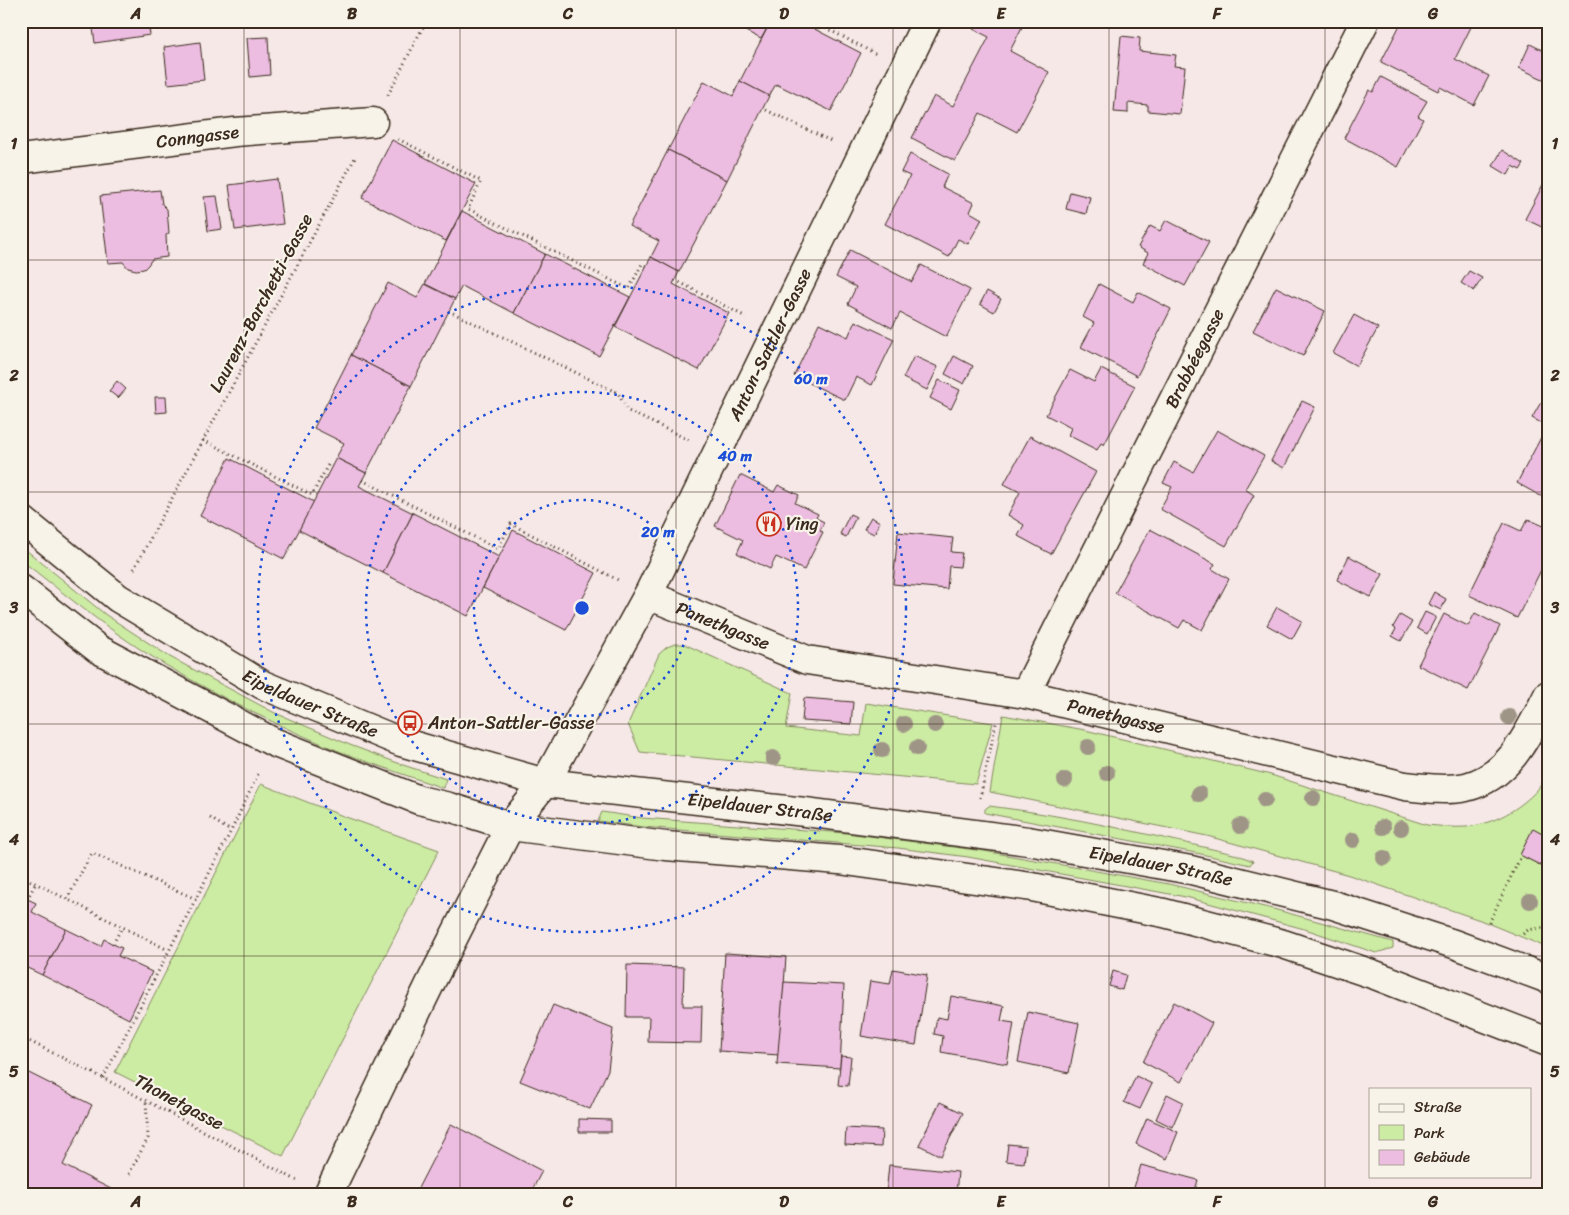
<svg xmlns="http://www.w3.org/2000/svg" width="1569" height="1215" viewBox="0 0 1569 1215" font-family="Sriracha,sans-serif">
  <rect width="100%" height="100%" fill="#f5e8e6"/>
  <filter id="ink" filterUnits="userSpaceOnUse"><feTurbulence type="fractalNoise" baseFrequency=".02" numOctaves="2"/><feDisplacementMap in="SourceGraphic" scale="10" xChannelSelector="R" yChannelSelector="G"/><feConvolveMatrix kernelMatrix="1 2 1 2 8 2 1 2 1" color-interpolation-filters="sRGB"/></filter>
  <g filter="url(#ink)">
    <!-- green -->
    <g fill="#cceba3" stroke="#848a60">
      <path d="M21 546 106 615 170 657 273 712 350 745 403 765 446 779 443 788C403 774 361 761 322 744 261 718 202 688 146 653 102 625 62 592 21 560Z"/>
      <polygon points="675,644 684,644 792,693 786,728 861,736 866,703 993,723 976,784 640,752 628,724 659,654 667,647"/>
      <path d="M1003 715 1085 730 1271 775 1427 825C1440 826 1453 828 1466 827 1494 824 1520 809 1538 789 1542 784 1545 777 1548 772V836L1533 829 1520 855 1548 869V948L1480 920 1349 875 1207 836 990 792Z"/>
      <polygon points="261,784 343,816 439,850 283,1156 115,1072"/>
      <path d="M989 806C1073 816 1155 836 1238 855L1253 861 1250 865 1201 854 985 813V809Z"/>
      <polygon points="602,812 642,818 846,833 984,851 1169,884 1277,910 1393,942 1393,948 1376,953 1308,930 1186,897 968,857 898,848 643,827 598,821"/>
    </g>
    <!-- building -->
    <g fill="#ecbde0" stroke="#3b2a1e">
      <polygon points="92,21 148,21 150,35 95,43"/>
      <polygon points="726,21 771,21 761,39"/>
      <polygon points="771,21 799,21 861,53 831,111 776,84 769,96 740,81"/>
      <polygon points="977,21 1025,21 1010,51 1049,72 1017,132 980,113 955,161 912,138 934,96 953,106 989,37 973,29"/>
      <polygon points="1402,21 1465,21 1472,25 1455,59 1489,76 1474,105 1440,87 1438,91 1381,62"/>
      <polygon points="1121,36 1140,38 1139,51 1176,55 1174,66 1185,67 1180,114 1148,111 1148,105 1128,103 1128,113 1114,112"/>
      <polygon points="268,37 270,75 250,77 247,38"/>
      <polygon points="200,42 204,80 168,84 164,47"/>
      <polygon points="1530,44 1548,53 1548,74 1545,80 1519,68"/>
      <polygon points="1381,77 1427,101 1418,116 1423,119 1398,167 1344,138 1369,90 1373,92"/>
      <polygon points="704,81 733,96 740,81 769,96 727,180 668,150"/>
      <polygon points="392,140 476,184 446,241 362,198"/>
      <polygon points="668,150 727,180 679,272 651,257 659,241 629,226"/>
      <polygon points="1502,150 1524,164 1520,170 1513,166 1508,175 1493,166"/>
      <polygon points="910,154 948,174 942,187 974,203 970,212 982,219 968,244 958,239 949,257 885,224 910,176 901,172"/>
      <polygon points="1548,175 1548,230 1525,219"/>
      <polygon points="277,179 283,224 235,230 229,185"/>
      <polygon points="160,190 162,204 167,209 169,233 166,235 167,257 152,259 148,265 144,269 136,270 128,268 123,262 108,263 100,196"/>
      <polygon points="1070,192 1090,197 1086,214 1066,209"/>
      <polygon points="217,196 222,229 208,231 204,197"/>
      <polygon points="462,211 545,254 514,313 462,286 455,299 425,284"/>
      <polygon points="1166,220 1209,242 1185,286 1143,263 1148,253 1138,247 1150,226 1160,231"/>
      <polygon points="850,250 912,282 921,265 970,290 946,337 900,313 892,328 848,304 856,287 836,277"/>
      <polygon points="545,254 630,297 599,356 514,313"/>
      <polygon points="651,257 679,272 673,284 729,313 699,370 615,327"/>
      <polygon points="1469,271 1482,278 1474,291 1461,283"/>
      <polygon points="388,283 417,298 425,284 455,299 411,386 351,355"/>
      <polygon points="1099,284 1133,302 1138,292 1171,309 1137,376 1081,347 1094,323 1083,317"/>
      <polygon points="1276,287 1325,311 1303,356 1253,331"/>
      <polygon points="987,291 1001,299 994,312 980,304"/>
      <polygon points="1354,315 1378,328 1357,366 1333,353"/>
      <polygon points="855,321 894,339 872,385 856,377 845,400 794,376 819,323 848,337"/>
      <polygon points="351,355 411,386 366,473 336,458 344,443 314,428"/>
      <polygon points="914,356 938,367 927,390 903,378"/>
      <polygon points="954,356 973,366 964,384 945,374"/>
      <polygon points="1101,369 1135,386 1104,445 1101,443 1097,450 1068,435 1071,428 1046,415 1070,370 1094,382"/>
      <polygon points="939,380 960,390 951,409 930,398"/>
      <polygon points="117,381 126,389 118,398 109,391"/>
      <polygon points="155,397 166,397 167,412 156,413"/>
      <polygon points="1302,401 1315,407 1284,468 1271,461"/>
      <polygon points="1541,402 1548,406 1548,500 1517,483 1547,426 1532,418"/>
      <polygon points="1217,430 1264,456 1245,489 1254,495 1226,546 1160,509 1172,487 1163,483 1174,462 1193,472"/>
      <polygon points="1030,436 1096,472 1051,554 1018,536 1024,525 1008,515 1020,492 1004,484"/>
      <polygon points="229,458 314,502 284,559 200,516"/>
      <polygon points="336,458 366,473 359,486 413,513 383,573 299,530"/>
      <polygon points="740,475 774,492 778,485 799,495 795,503 818,514 816,518 824,522 820,531 823,532 804,570 776,557 770,569 737,553 743,540 715,526"/>
      <polygon points="413,513 499,557 468,616 383,573"/>
      <polygon points="850,514 856,517 846,537 840,534"/>
      <polygon points="871,517 880,522 874,534 864,529"/>
      <polygon points="1528,519 1548,528 1548,556 1517,618 1469,595 1504,523 1521,531"/>
      <polygon points="1150,529 1215,564 1212,569 1229,579 1202,630 1184,620 1179,628 1115,593"/>
      <polygon points="513,530 596,573 566,630 483,588"/>
      <polygon points="898,532 953,538 951,552 962,553 960,567 949,566 947,589 893,584"/>
      <polygon points="1349,556 1383,574 1371,597 1337,580"/>
      <polygon points="1434,592 1446,599 1441,610 1428,604"/>
      <polygon points="1277,607 1302,621 1292,639 1267,625"/>
      <polygon points="1425,612 1436,617 1427,634 1417,628"/>
      <polygon points="1475,613 1500,626 1468,690 1418,665 1444,614 1468,626"/>
      <polygon points="1400,615 1412,622 1401,641 1392,636 1396,629 1393,627"/>
      <polygon points="804,698 853,702 851,724 802,721"/>
      <polygon points="1533,828 1548,836 1548,869 1520,855"/>
      <polygon points="21,896 36,903 32,912 66,929 42,975 21,965"/>
      <polygon points="66,929 101,946 104,939 113,944 122,948 118,956 152,972 129,1019 42,975"/>
      <polygon points="725,953 786,957 779,1055 719,1051"/>
      <polygon points="627,965 684,967 683,1006 702,1006 701,1043 648,1042 649,1017 626,1017"/>
      <polygon points="893,969 927,975 916,1045 861,1036 870,981 890,984"/>
      <polygon points="1113,971 1126,975 1122,990 1109,986"/>
      <polygon points="784,982 844,985 840,1068 777,1064"/>
      <polygon points="951,996 1004,1006 1001,1021 1014,1023 1007,1064 941,1052 943,1036 934,1034 937,1017 947,1019"/>
      <polygon points="1174,1002 1212,1023 1181,1082 1143,1062"/>
      <polygon points="553,1005 613,1029 608,1070 590,1109 520,1081"/>
      <polygon points="1028,1012 1079,1023 1069,1073 1018,1062"/>
      <polygon points="841,1056 851,1057 848,1086 838,1085"/>
      <polygon points="21,1069 92,1105 63,1165 121,1194 21,1194"/>
      <polygon points="1136,1076 1152,1084 1140,1109 1124,1102"/>
      <polygon points="1167,1094 1183,1102 1172,1127 1156,1119"/>
      <polygon points="940,1102 963,1113 941,1156 919,1145"/>
      <polygon points="1147,1118 1178,1132 1167,1159 1136,1144"/>
      <polygon points="579,1119 611,1120 611,1132 579,1132"/>
      <polygon points="451,1124 542,1171 530,1194 415,1194"/>
      <polygon points="846,1128 882,1130 881,1147 845,1145"/>
      <polygon points="1008,1144 1026,1146 1024,1163 1006,1161"/>
      <polygon points="889,1165 958,1172 956,1194 886,1194"/>
      <polygon points="1141,1165 1198,1180 1194,1194 1132,1194"/>
    </g>
    <g fill="none" stroke-linecap="round" stroke-linejoin="round">
      <!-- minor casing -->
      <g stroke="#3b2a1e" stroke-width="31">
        <g id="minor">
          <path id="s1" d="M21 159 235 132 373 122"/>
          <path id="s2" d="M648 595 807 660 1025 694 1405 786C1424 788 1447 791 1466 787 1511 776 1529 732 1548 695"/>
          <path id="s3" d="M1025 694 1365 21"/>
          <path id="s4" d="M328 1194 431 982 510 826 545 783 648 595 927 21"/>
        </g>
      </g>
      <!-- secondary casing -->
      <g stroke="#3b2a1e" stroke-width="31">
        <g id="secondary">
          <path id="s5" d="M21 519 118 598 263 685 401 742 545 783 805 812 1028 841 1191 870 1333 905 1454 944 1548 979"/>
          <polyline points="21,589 98,649 273,742 419,800 449,807 510,826 666,846 839,860 1032,887 1164,913 1283,944 1375,975 1548,1042"/>
        </g>
      </g>
      <!-- path -->
      <g stroke="#3b2a1e" stroke-width="3" stroke-dasharray="1 4" stroke-linecap="butt">
        <polyline points="812,21 876,54"/>
        <polyline points="388,95 426,21"/>
        <polyline points="766,110 833,142"/>
        <polyline points="398,139 481,181 468,209 629,289 642,264 646,266"/>
        <polyline points="675,280 746,317"/>
        <polyline points="453,313 618,393 628,411 689,440"/>
        <polyline points="203,440 312,495 328,465 332,466"/>
        <polyline points="362,480 498,549 511,524 618,580"/>
        <polyline points="134,569 356,156"/>
        <polyline points="980,798 996,723"/>
        <polyline points="210,818 231,831"/>
        <polyline points="21,876 168,950"/>
        <polyline points="27,899 36,883"/>
        <polyline points="67,899 92,853 196,899"/>
        <polyline points="1489,923 1521,856"/>
        <polyline points="1523,934 1528,930 1548,927"/>
        <polyline points="113,944 122,927"/>
        <polyline points="21,1037 103,1078 298,1181"/>
        <polyline points="103,1078 231,831 259,772"/>
        <polyline points="129,1174 148,1138 146,1100"/>
      </g>
      <!-- minor -->
      <use href="#minor" stroke="#f7f3e8" stroke-width="28"/>
      <!-- secondary -->
      <use href="#secondary" stroke="#f7f3e8" stroke-width="28"/>
    </g>
    <!-- trees -->
    <g fill="#9f9587">
      <circle cx="1509" cy="717" r="8"/>
      <circle cx="904" cy="724" r="8"/>
      <circle cx="935" cy="725" r="8"/>
      <circle cx="1088" cy="747" r="8"/>
      <circle cx="917" cy="748" r="8"/>
      <circle cx="882" cy="750" r="8"/>
      <circle cx="773" cy="758" r="8"/>
      <circle cx="1107" cy="773" r="8"/>
      <circle cx="1065" cy="780" r="8"/>
      <circle cx="1199" cy="794" r="8"/>
      <circle cx="1313" cy="798" r="8"/>
      <circle cx="1265" cy="800" r="8"/>
      <circle cx="1240" cy="826" r="8"/>
      <circle cx="1383" cy="827" r="8"/>
      <circle cx="1401" cy="828" r="8"/>
      <circle cx="1353" cy="840" r="8"/>
      <circle cx="1384" cy="858" r="8"/>
      <circle cx="1530" cy="901" r="8"/>
    </g>
  </g>
  <!-- grid -->
  <path fill="none" stroke="#3b2a1e" stroke-width="1" stroke-opacity="0.55" d="M244 21V1194M460 21V1194M676 21V1194M893 21V1194M1109 21V1194M1325 21V1194M21 260H1548M21 492H1548M21 724H1548M21 956H1548"/>
  <!-- distance rings -->
  <g fill="none" stroke="#1d4ed8" stroke-width="2.5" stroke-dasharray="2.5 5">
    <circle cx="582" cy="608" r="108"/>
    <circle cx="582" cy="608" r="216"/>
    <circle cx="582" cy="608" r="324"/>
  </g>
  <!-- icons -->
  <defs>
    <g id="restaurant-ring" transform="scale(1.25)"><circle r="9.5" fill="#f7f3e8" stroke="#c8321e" stroke-width="1.5"/><path d="M-5-6h1v4h1v-4h1v4h1v-4h1v5L-1.5 .5V6h-2V.5L-5-1ZM5-6V6H3V1.5H1.5Q1.5-4 5-6Z" fill="#c8321e"/></g>
    <g id="bus-ring" transform="scale(1.25)"><circle r="9.5" fill="#f7f3e8" stroke="#c8321e" stroke-width="1.5"/><path d="M-5-6H5V4H4V6H2V4H-2V6H-4V4H-5ZM-3.5-4V0h7V-4ZM-3.5 1.2v1.5H-2V1.2ZM2 1.2v1.5H3.5V1.2Z" fill="#c8321e"/></g>
  </defs>
  <g fill-rule="evenodd">
    <use href="#restaurant-ring" x="769" y="524"/>
    <use href="#bus-ring" x="410" y="723"/>
  </g>
  <g text-anchor="middle" dominant-baseline="central" stroke-width="4.5" stroke-linejoin="round" paint-order="stroke">
    <!-- street labels -->
    <g font-size="18" fill="#3b2a1e" stroke="#f7f3e8">
      <text stroke="none"><textPath href="#s1" startOffset="178">Conngasse</textPath></text>
      <text transform="translate(261 303) rotate(-62)">Laurenz-Barchetti-Gasse</text>
      <text stroke="none"><textPath href="#s4" startOffset="959">Anton-Sattler-Gasse</textPath></text>
      <text stroke="none"><textPath href="#s3" startOffset="376">Brabbéegasse</textPath></text>
      <text stroke="none"><textPath href="#s2" startOffset="81">Panethgasse</textPath></text>
      <text stroke="none"><textPath href="#s5" startOffset="345">Eipeldauer Straße</textPath></text>
      <text stroke="none"><textPath href="#s2" startOffset="486">Panethgasse</textPath></text>
      <text stroke="none"><textPath href="#s5" startOffset="810">Eipeldauer Straße</textPath></text>
      <text stroke="none"><textPath href="#s5" startOffset="1215">Eipeldauer Straße</textPath></text>
      <text transform="translate(179 1102) rotate(28)">Thonetgasse</text>
    </g>
    <!-- poi labels -->
    <g font-size="18" fill="#3b2a1e" stroke="#f7f3e8" text-anchor="start">
      <text x="786" y="524">Ying</text>
      <text x="428" y="723">Anton-Sattler-Gasse</text>
    </g>
  </g>
  <circle cx="582" cy="608" r="8" fill="#1d4ed8" stroke="#f7f3e8" stroke-width="2.5"/>
  <g font-size="15" text-anchor="middle" font-weight="bold" fill="#1d4ed8" stroke="#f7f3e8" stroke-width="4.5" stroke-linejoin="round" paint-order="stroke">
    <text x="811" y="384">60 m</text>
    <text x="735" y="461">40 m</text>
    <text x="658" y="537">20 m</text>
  </g>
  <!-- margin -->
  <rect width="1569" height="1215" fill="none" stroke="#f7f3e8" stroke-width="55"/>
  <!-- legend -->
  <rect x="1369" y="1088" width="162" height="90" fill="#f7f3e8" stroke="#aca397"/>
  <rect x="1379" y="1104" width="25" height="8" fill="#f7f3e8" stroke="#aca397"/>
  <text x="1414" y="1112" font-size="15" fill="#3b2a1e">Straße</text>
  <rect x="1379" y="1125" width="25" height="15" fill="#cceba3" stroke="#aca397"/>
  <text x="1414" y="1138" font-size="15" fill="#3b2a1e">Park</text>
  <rect x="1379" y="1150" width="25" height="15" fill="#ecbde0" stroke="#aca397"/>
  <text x="1414" y="1162" font-size="15" fill="#3b2a1e">Gebäude</text>
  <rect x="28" y="28" width="1514" height="1160" fill="none" stroke="#3b2a1e" stroke-width="2"/>
  <g font-size="16" text-anchor="middle" font-weight="bold" fill="#3b2a1e">
    <text x="136" y="19">A</text>
    <text x="352" y="19">B</text>
    <text x="568" y="19">C</text>
    <text x="784" y="19">D</text>
    <text x="1001" y="19">E</text>
    <text x="1217" y="19">F</text>
    <text x="1433" y="19">G</text>
    <text x="14" y="149">1</text>
    <text x="1555" y="149">1</text>
    <text x="14" y="381">2</text>
    <text x="1555" y="381">2</text>
    <text x="14" y="613">3</text>
    <text x="1555" y="613">3</text>
    <text x="14" y="845">4</text>
    <text x="1555" y="845">4</text>
    <text x="14" y="1077">5</text>
    <text x="1555" y="1077">5</text>
    <text x="136" y="1207">A</text>
    <text x="352" y="1207">B</text>
    <text x="568" y="1207">C</text>
    <text x="784" y="1207">D</text>
    <text x="1001" y="1207">E</text>
    <text x="1217" y="1207">F</text>
    <text x="1433" y="1207">G</text>
  </g>
</svg>
